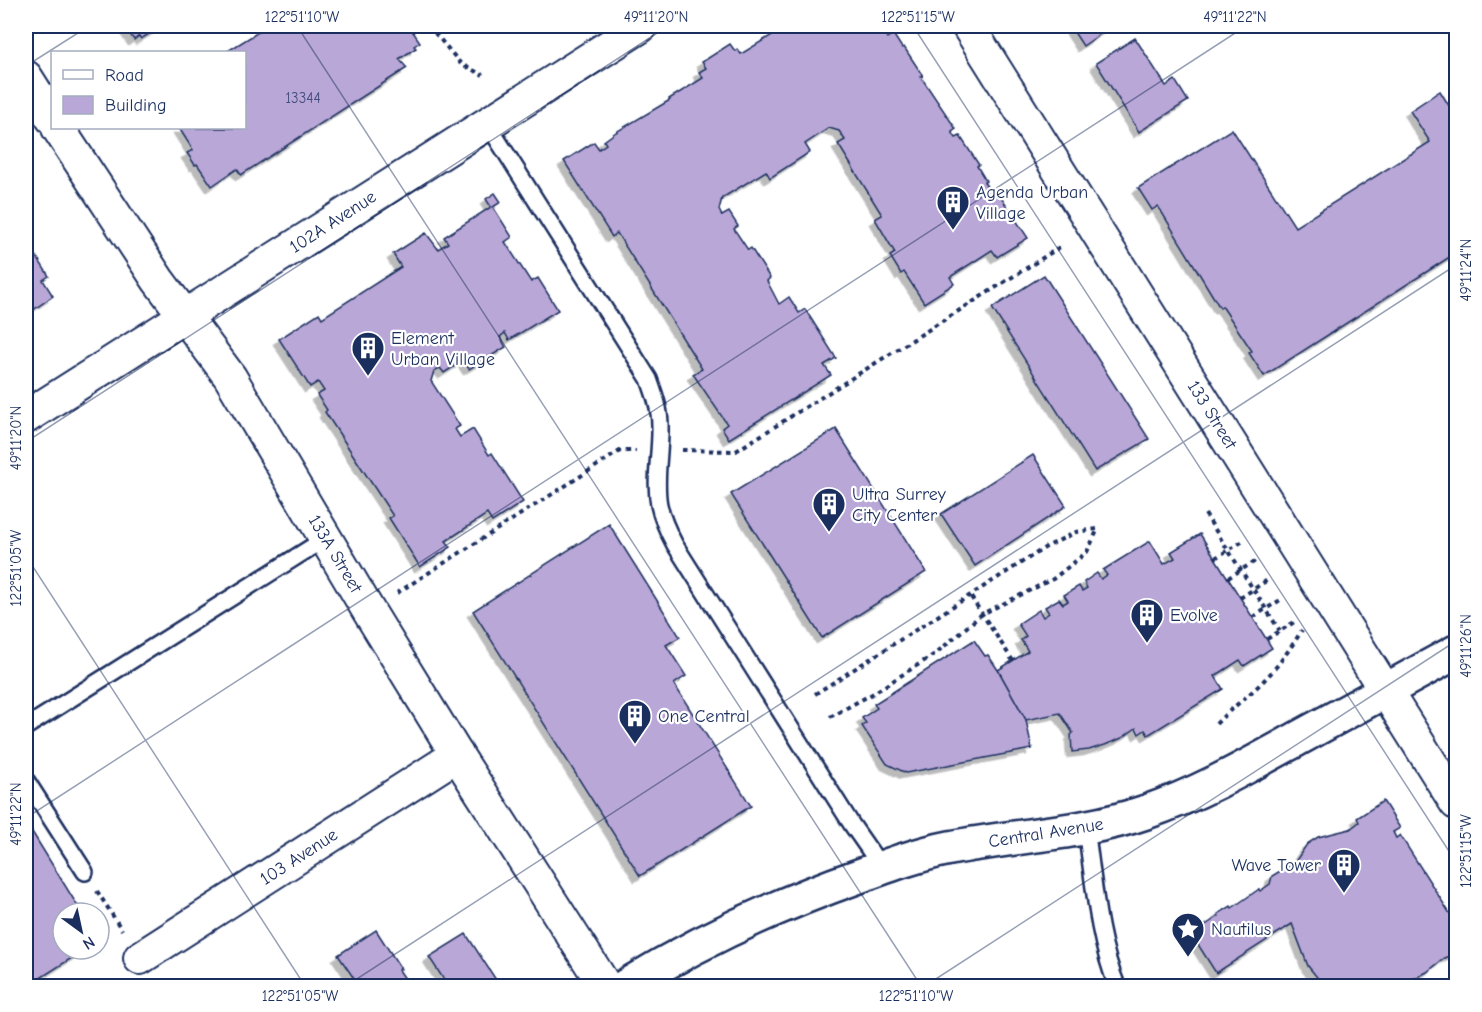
<svg xmlns="http://www.w3.org/2000/svg" width="1482" height="1012" viewBox="0 0 1482 1012" font-family="'Comic Neue',sans-serif">
  <defs>
    <filter id="shadow"><feDropShadow dx="-5.5" dy="5.5" stdDeviation="0" flood-color="#0004"/></filter>
  </defs>
  <rect width="100%" height="100%" fill="#fff"/>
  <filter id="ink" filterUnits="userSpaceOnUse"><feTurbulence type="fractalNoise" baseFrequency=".0167" numOctaves="2"/><feDisplacementMap in="SourceGraphic" scale="12" xChannelSelector="R" yChannelSelector="G"/><feConvolveMatrix kernelMatrix="1 2 1 2 8 2 1 2 1" color-interpolation-filters="sRGB"/></filter>
  <g filter="url(#ink)">
    <!-- building -->
    <g fill="#b9a7d7" stroke="#1b2f5e" stroke-width="1.5" filter="url(#shadow)">
      <polygon points="124,26 162,26 141,39 139,36 134,40"/>
      <polygon points="268,26 409,26 420,42 414,46 416,48 399,59 407,68 241,175 237,169 212,186 197,164 195,165 187,153 193,150 179,128 244,128 244,52 226,52"/>
      <polygon points="787,26 887,26 882,30 887,38 893,34 902,48 904,47 923,76 921,77 956,129 952,132 956,138 960,136 979,165 977,166 986,181 984,182 991,193 996,190 1028,238 997,257 992,250 950,277 954,284 924,303 904,272 901,274 890,256 895,253 875,219 882,215 838,144 845,140 839,131 829,128 805,144 810,152 770,178 766,171 722,198 719,210 722,216 729,212 738,226 734,229 748,250 751,248 770,278 767,281 779,304 789,297 799,313 805,309 836,358 824,365 831,375 729,439 722,428 727,424 693,374 702,369 617,233 612,237 564,161 594,142 599,149 606,144 604,141 616,132 670,100 669,99 703,78 699,72 706,68 702,62 730,44 735,51 737,49 741,54"/>
      <polygon points="1070,26 1107,26 1109,28 1083,46"/>
      <polygon points="1135,38 1166,86 1175,80 1188,101 1139,132 1096,63"/>
      <polygon points="1440,91 1456,117 1456,253 1264,376 1249,353 1252,351 1222,306 1220,308 1158,206 1152,210 1138,188 1232,129 1295,227 1430,142 1410,111"/>
      <polygon points="495,193 501,202 493,207 512,237 505,242 531,282 538,278 558,310 509,340 505,333 500,337 506,347 469,369 461,357 458,358 461,362 444,373 440,368 434,371 431,381 460,426 455,429 460,437 473,429 489,455 492,453 523,502 492,522 487,514 446,541 451,547 420,567 389,518 393,516 325,412 327,410 317,395 324,391 318,382 310,387 279,339 319,313 322,318 401,267 393,254 426,233 438,249 448,243 444,237 491,207 486,199"/>
      <polygon points="26,240 49,276 43,280 53,296 26,315"/>
      <polygon points="1044,275 1149,439 1095,471 992,308"/>
      <polygon points="836,429 926,572 822,638 731,494"/>
      <polygon points="1033,455 1066,506 975,566 941,514"/>
      <polygon points="609,524 680,637 666,645 686,676 674,684 751,806 640,876 473,611"/>
      <polygon points="1200,534 1272,648 1244,666 1240,660 1215,676 1223,689 1148,735 1145,730 1139,734 1136,728 1122,738 1105,745 1089,750 1072,752 1071,735 1073,733 1060,713 1026,720 998,670 1028,651 1021,640 1026,636 1018,624 1039,610 1043,617 1049,613 1045,607 1059,599 1063,604 1068,601 1064,595 1079,586 1082,591 1087,588 1084,582 1097,573 1101,579 1107,575 1103,570 1150,541 1164,564 1175,558 1171,552"/>
      <polygon points="974,640 985,656 988,655 998,670 1026,720 1032,749 906,773 887,764 862,726 866,723 862,718 877,708 874,704"/>
      <polygon points="1383,801 1400,828 1393,832 1396,838 1400,835 1456,923 1456,954 1445,958 1427,972 1413,979 1405,986 1329,986 1320,981 1308,966 1292,924 1216,973 1190,932 1203,924 1204,926 1219,916 1218,914 1231,906 1232,908 1259,889 1260,891 1270,884 1272,876 1295,862 1307,844 1318,837 1350,829 1359,822 1357,818"/>
      <polygon points="26,822 82,913 63,913 63,949 86,949 28,986 26,986"/>
      <polygon points="376,930 401,969 399,970 410,986 359,986 338,955"/>
      <polygon points="466,934 500,986 448,986 429,957"/>
    </g>
    <g fill="none" stroke-linecap="round" stroke-linejoin="round">
      <!-- lane casing -->
      <g stroke="#1b2f5e" stroke-width="20">
        <g id="lane">
          <path d="M487 123 649 379C654 393 660 409 660 425 661 451 654 479 659 505 662 519 668 532 675 545L852 825 882 868"/>
          <polyline points="26,727 326,538"/>
          <polyline points="26,780 85,872"/>
          <path d="M1086 829C1094 881 1097 937 1117 986"/>
        </g>
      </g>
      <!-- street casing -->
      <g stroke="#1b2f5e" stroke-width="36">
        <g id="street">
          <polyline points="968,26 1456,803"/>
          <polyline points="26,77 52,118"/>
          <polyline points="58,128 158,280 230,377 368,610 457,755 605,986"/>
          <polyline points="26,417 641,26"/>
          <polyline points="140,958 457,755"/>
        </g>
      </g>
      <!-- secondary casing -->
      <g stroke="#1b2f5e" stroke-width="38">
        <path id="secondary" d="M626 986C699 941 777 905 859 876 889 865 919 854 950 848 1016 835 1082 834 1146 812 1199 794 1248 766 1297 739 1350 710 1403 681 1456 652"/>
      </g>
      <!-- path -->
      <g stroke="#1b2f5e" stroke-width="4" stroke-dasharray="4.5 4.5" stroke-linecap="butt">
        <polyline points="429,26 461,64 483,75"/>
        <polyline points="682,450 736,451 1060,247"/>
        <polyline points="1205,514 1280,631"/>
        <polyline points="1215,558 1245,540"/>
        <polyline points="1228,578 1257,560"/>
        <polyline points="397,593 620,451 636,451"/>
        <polyline points="971,597 1013,661"/>
        <polyline points="1240,598 1269,579"/>
        <polyline points="1253,617 1282,599"/>
        <polyline points="1267,639 1296,621"/>
        <polyline points="815,694 1046,547 1076,532 1097,529"/>
        <polyline points="830,717 872,694 935,654 982,614 1053,579 1087,552 1098,529"/>
        <path d="M1216 724C1228 711 1242 701 1255 689 1274 672 1289 651 1302 630"/>
        <polyline points="97,891 122,930"/>
      </g>
      <!-- lane -->
      <use href="#lane" stroke="#fff" stroke-width="15"/>
      <!-- street -->
      <use href="#street" stroke="#fff" stroke-width="32"/>
      <!-- secondary -->
      <use href="#secondary" stroke="#fff" stroke-width="33"/>
    </g>
  </g>
  <!-- ticks -->
  <path fill="none" stroke="#1b2f5e" stroke-width="1.5" stroke-opacity="0.45" d="M297 26 921 986M913 26 1456 862M26 66 89 26M26 442 668 26M26 556 305 986M26 818 1246 26M346 986 1456 265M925 986 1456 641"/>
  <!-- icons -->
  <defs>
    <g id="building-pin" transform="scale(1.725)"><path d="M0 17L-7.5 6A9.5 9.5 0 1 1 7.5 6Z" fill="#1b2f5e" stroke="#fff"/><path d="M-4-6H4V6H1V3H-1V6H-4ZM-2.5-4.3h1.7v1.8h-1.7ZM.8-4.3h1.7v1.8H.8ZM-2.5-1h1.7V.8h-1.7ZM.8-1h1.7V.8H.8Z" fill="#fff"/></g>
    <g id="sight-pin" transform="scale(1.725)"><path d="M0 17L-7.5 6A9.5 9.5 0 1 1 7.5 6Z" fill="#1b2f5e" stroke="#fff"/><path d="M0-6L1.8-2.2L6-1.7L2.9 1.2L3.7 5.4L0 3.3L-3.7 5.4L-2.9 1.2L-6-1.7L-1.8-2.2Z" fill="#fff"/></g>
  </defs>
  <g fill-rule="evenodd">
    <use href="#building-pin" x="953" y="202"/>
    <use href="#building-pin" x="368" y="348"/>
    <use href="#building-pin" x="829" y="504"/>
    <use href="#building-pin" x="1147" y="615"/>
    <use href="#building-pin" x="635" y="716"/>
    <use href="#building-pin" x="1344" y="865"/>
    <use href="#sight-pin" x="1188" y="929"/>
  </g>
  <g text-anchor="middle" dominant-baseline="central" stroke-width="4.5" stroke-linejoin="round" paint-order="stroke">
    <!-- number labels -->
    <g font-size="15" fill="#424d7c">
      <text x="303" y="98">13344</text>
    </g>
    <!-- poi labels -->
    <g font-size="18" fill="#1b2f5e" stroke="#fff" text-anchor="start">
      <text x="976" y="192">Agenda Urban<tspan x="976" dy="21">Village</tspan></text>
      <text x="391" y="338">Element<tspan x="391" dy="21">Urban Village</tspan></text>
      <text x="852" y="494">Ultra Surrey<tspan x="852" dy="21">City Center</tspan></text>
      <text x="1170" y="615">Evolve</text>
      <text x="658" y="716">One Central</text>
      <text x="1321" y="865" text-anchor="end">Wave Tower</text>
      <text x="1211" y="929">Nautilus</text>
    </g>
    <!-- street labels -->
    <g font-size="18" fill="#1b2f5e" stroke="#fff">
      <text transform="translate(333 222) rotate(-33)">102A Avenue</text>
      <text transform="translate(1212 415) rotate(58)">133 Street</text>
      <text transform="translate(335 554) rotate(59)">133A Street</text>
      <text transform="translate(1046 833) rotate(-9)">Central Avenue</text>
      <text transform="translate(299 857) rotate(-33)">103 Avenue</text>
    </g>
  </g>
  <!-- margin -->
  <rect width="1482" height="1012" fill="none" stroke="#fff" stroke-width="66"/>
  <!-- legend -->
  <rect x="51" y="51" width="195" height="78" fill="#ffffff" stroke="#a4acbf" stroke-width="1.5"/>
  <rect x="63" y="70" width="30" height="9" fill="#ffffff" stroke="#a4acbf" stroke-width="1.5"/>
  <text x="105" y="81" font-size="18" fill="#1b2f5e">Road</text>
  <rect x="63" y="96" width="30" height="18" fill="#b9a7d7" stroke="#a4acbf" stroke-width="1.5"/>
  <text x="105" y="111" font-size="18" fill="#1b2f5e">Building</text>
  <!-- north arrow -->
  <g transform="translate(81 931) rotate(147)"><circle r="28" fill="#ffffff" stroke="#a4acbf" stroke-width="1.5"/>
  <path d="M0-4.5L10 22L0 15L-10 22Z" fill="#1b2f5e"/>
  <text y="-9" font-size="16" font-weight="bold" text-anchor="middle" fill="#1b2f5e">N</text>
  </g>
  <rect x="33" y="33" width="1416" height="946" fill="none" stroke="#1b2f5e" stroke-width="2"/>
  <g font-size="15" text-anchor="middle" fill="#1b2f5e">
    <text x="302" y="22">122°51'10"W</text>
    <text x="656" y="22">49°11'20"N</text>
    <text x="918" y="22">122°51'15"W</text>
    <text x="1235" y="22">49°11'22"N</text>
    <text transform="translate(1466 270) rotate(-90)" y="5">49°11'24"N</text>
    <text transform="translate(16 438) rotate(-90)" y="5">49°11'20"N</text>
    <text transform="translate(16 568) rotate(-90)" y="5">122°51'05"W</text>
    <text transform="translate(1466 646) rotate(-90)" y="5">49°11'26"N</text>
    <text transform="translate(16 814) rotate(-90)" y="5">49°11'22"N</text>
    <text transform="translate(1466 851) rotate(-90)" y="5">122°51'15"W</text>
    <text x="300" y="1001">122°51'05"W</text>
    <text x="916" y="1001">122°51'10"W</text>
  </g>
</svg>
